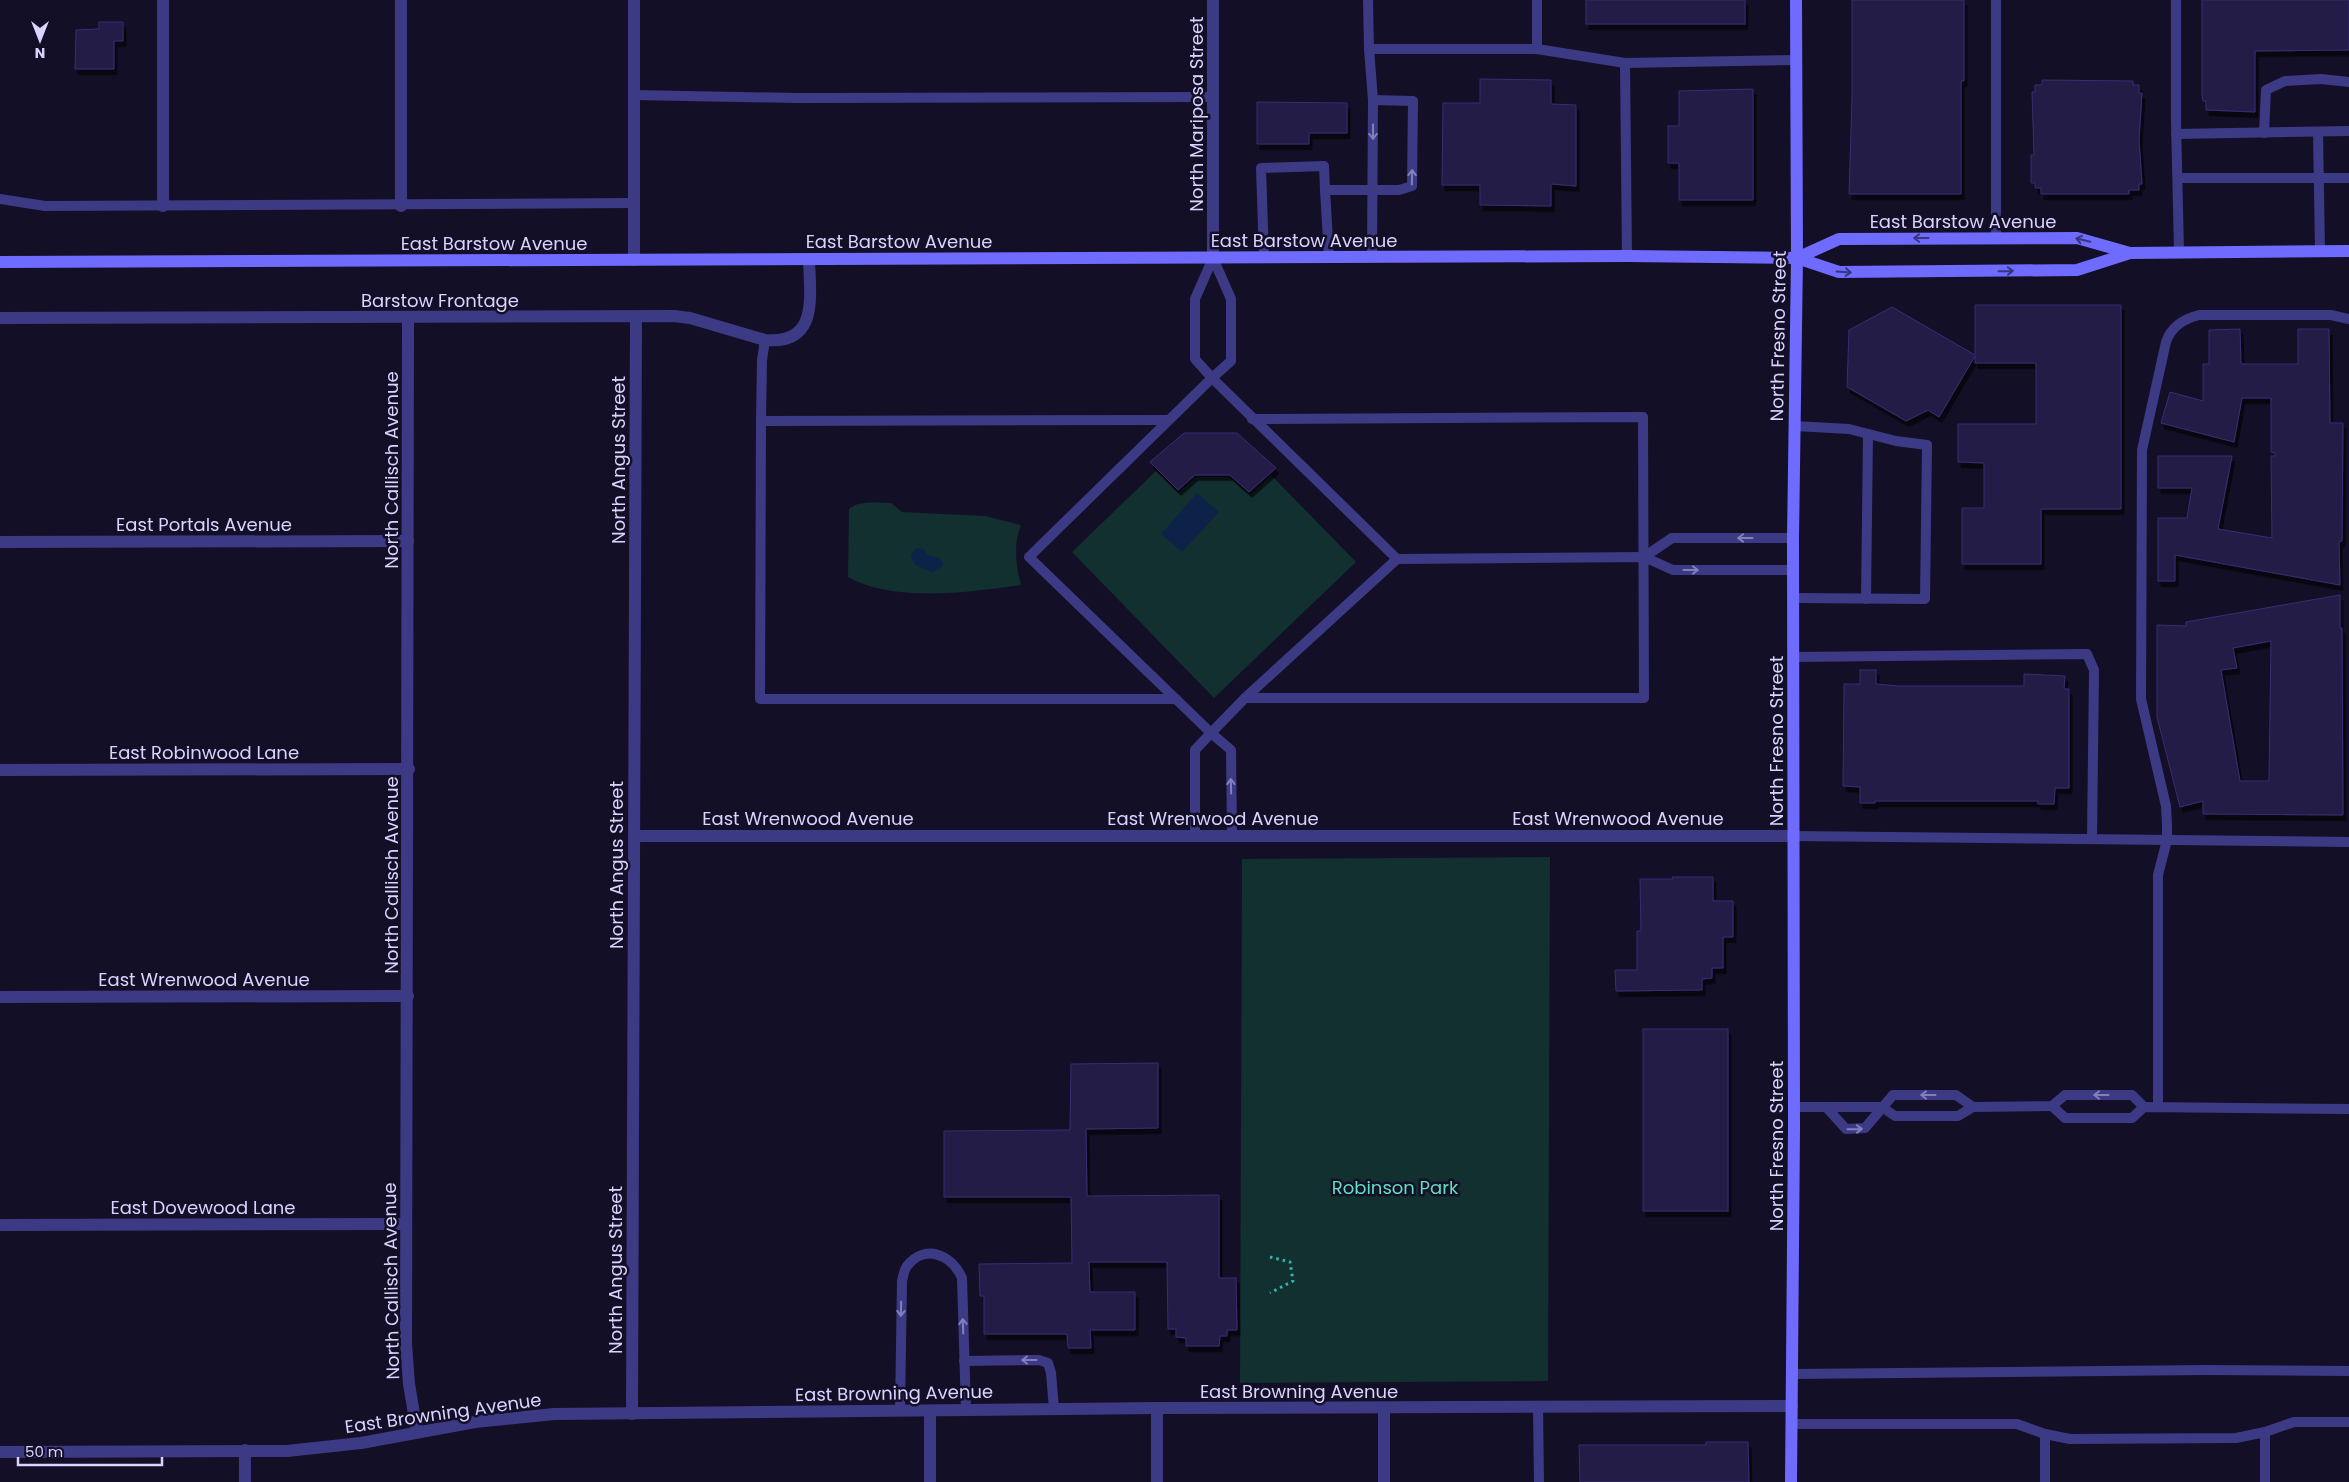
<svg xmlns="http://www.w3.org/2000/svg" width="2349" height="1482" viewBox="0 0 2349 1482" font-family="Poppins,sans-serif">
  <defs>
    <filter id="shadow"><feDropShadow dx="3" dy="5.5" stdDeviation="0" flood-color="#0009"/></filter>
  </defs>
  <rect width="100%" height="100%" fill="#130f26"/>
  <!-- green -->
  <g fill="#12302f">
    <polygon points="1156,471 1178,493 1196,477 1229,477 1250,495 1271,475 1356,562 1214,698 1072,552"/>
    <path d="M891 503 902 512 985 516 1021 525C1013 544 1016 566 1021 585 970 592 894 603 848 577L849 509C858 500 879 503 891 503Z"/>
    <polygon points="1550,857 1548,1381 1240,1383 1242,859"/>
  </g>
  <!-- water -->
  <g fill="#0c2248">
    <polygon points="1197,493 1219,512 1182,552 1161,534"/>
    <path d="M916 548 924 549 927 555 937 557 943 562V566L932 572C923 567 914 569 911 556Z"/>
  </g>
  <!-- building -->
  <g fill="#241b47" stroke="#3b2d73" fill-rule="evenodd" filter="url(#shadow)">
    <rect x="1586" y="0" width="159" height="24"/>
    <polygon points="1852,0 1964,0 1964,81 1961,81 1961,194 1849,194 1852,97"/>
    <polygon points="2202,0 2349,0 2349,50 2255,51 2255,112 2206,110 2206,101 2203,101 2202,96"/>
    <polygon points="99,22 123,22 123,41 114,41 114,69 75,69 76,30 99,29"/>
    <polygon points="1480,79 1551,80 1551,104 1576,105 1576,186 1551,184 1551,206 1480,205 1480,185 1442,185 1443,103 1480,103"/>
    <polygon points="2042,80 2133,81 2133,85 2139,85 2139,93 2142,93 2139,140 2142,184 2139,184 2139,190 2129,190 2129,194 2041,194 2041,188 2035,188 2035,183 2031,183 2031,155 2034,155 2032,92 2035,92 2035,85 2042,85"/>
    <polygon points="1753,89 1753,200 1679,200 1679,163 1668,163 1668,126 1679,126 1679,91"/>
    <polygon points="1257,102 1347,103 1347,133 1309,133 1309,144 1257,144"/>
    <polygon points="1975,305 2121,305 2121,509 2041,509 2041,564 1962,564 1962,508 1984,508 1984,463 1958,462 1958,424 2036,424 2036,363 1975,363 1975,356 1939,417 1928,410 1906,421 1847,387 1849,330 1892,307 1975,355"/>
    <polygon points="2240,329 2241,364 2298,364 2298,329 2329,329 2330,423 2343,423 2342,541 2339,542 2340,585 2175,555 2175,581 2158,581 2158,518 2187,518 2192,488 2158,488 2158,456 2232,456 2218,529 2272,538 2271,456 2275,456 2275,453 2271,452 2271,398 2242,398 2234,442 2161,423 2170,392 2203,401 2203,364 2209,364 2209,330"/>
    <polygon points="1184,433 1237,433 1276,468 1249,492 1230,475 1195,475 1178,490 1150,462"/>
    <path d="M2340 595V628H2342L2343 815 2203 814V801L2180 807 2157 717V625L2186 626V622ZM2271 641 2269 781H2240L2221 670 2237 668 2233 648Z"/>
    <polygon points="1860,670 1876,670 1876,684 1898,686 2024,686 2024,674 2065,676 2064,689 2069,689 2069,788 2055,788 2054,804 2038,804 2038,801 1875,801 1875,803 1860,803 1860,787 1843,786 1844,684 1860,684"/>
    <polygon points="1672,877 1713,877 1713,901 1733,901 1733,937 1723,937 1723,968 1712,968 1712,978 1702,979 1702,990 1616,991 1615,970 1637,970 1637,931 1641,931 1640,879 1673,879"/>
    <rect x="1643" y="1029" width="85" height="182"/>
    <polygon points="1158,1063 1158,1128 1086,1129 1087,1196 1219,1195 1219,1278 1236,1278 1237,1330 1227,1330 1227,1336 1220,1336 1219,1346 1186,1346 1186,1338 1176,1337 1176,1329 1168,1329 1167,1262 1089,1262 1090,1292 1135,1292 1135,1330 1090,1330 1091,1348 1068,1348 1067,1334 984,1334 984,1296 980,1296 979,1264 1072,1263 1071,1197 944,1197 944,1131 1070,1130 1071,1064"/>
    <polygon points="1706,1442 1748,1442 1749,1482 1580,1482 1579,1445 1706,1445"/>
  </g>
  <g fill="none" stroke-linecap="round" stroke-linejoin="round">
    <!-- path -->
    <polyline stroke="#2fb8b0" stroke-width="3" stroke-dasharray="2.5 4" stroke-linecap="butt" points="1270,1257 1290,1262 1293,1281 1270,1293"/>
    <!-- service -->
    <g stroke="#3d3a85" stroke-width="10">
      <polyline points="1368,0 1369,49 1537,49 1537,0"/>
      <polyline points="1996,0 1996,237"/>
      <polyline points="2176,0 2176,122 2179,251"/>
      <polyline points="1369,49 1373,100 1372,257"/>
      <polyline points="1537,49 1625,63 1796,60"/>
      <polyline points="1625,63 1627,256"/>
      <polyline points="633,95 798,98 1212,97"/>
      <polyline points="2318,132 2320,251"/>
      <polyline points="2264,133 2266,90 2285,81 2321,79 2349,82"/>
      <polyline points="2176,134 2349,131"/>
      <polyline points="2178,178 2349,178"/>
      <polyline points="0,199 45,206 635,203"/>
      <polyline points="1264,257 1261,168 1324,166 1325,190"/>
      <polyline points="1329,257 1325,190 1399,190 1412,186 1413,101 1373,100"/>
      <polygon points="1213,258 1231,299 1231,361 1212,378 1195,359 1195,299"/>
      <polygon points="1212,378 1397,559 1245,698 1211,733 1029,557"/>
      <polyline points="1167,420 761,421 760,699 1176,699"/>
      <polyline points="761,421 762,360 765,340"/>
      <polyline points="1644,557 1672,538 1793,538"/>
      <polyline points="1397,559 1644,557 1673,570 1793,570"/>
      <polyline points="1794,598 1925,599 1927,445 1896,441 1849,429 1795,426"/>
      <polyline points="1866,599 1868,434"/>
      <polyline points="1794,657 2087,654 2094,670 2092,838"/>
      <polyline points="1245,698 1644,698 1643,417 1252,419"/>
      <polyline points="1195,836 1195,750 1211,733 1231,750 1232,835"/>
      <polyline points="1793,836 2349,842"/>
      <polyline points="2052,1106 2065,1118 2132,1118 2144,1107 2349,1109"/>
      <polyline points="1794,1107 1882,1107 1895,1116 1958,1116 1973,1107 2052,1106 2065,1095 2132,1095 2144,1107"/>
      <polyline points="1826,1107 1846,1129 1865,1128 1893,1095 1956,1095 1973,1107"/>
      <path d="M2158 1107V875L2167 840V825L2166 806 2141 699 2142 450 2166 342C2171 327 2183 319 2199 315H2331L2349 319"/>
      <polyline points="964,1361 1039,1360 1048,1363 1051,1373 1054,1409"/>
      <polyline points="1792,1374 2205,1370 2349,1371"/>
      <polyline points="1538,1406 1539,1482"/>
      <path d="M900 1410 902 1281C903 1277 904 1270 907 1266 925 1243 952 1255 962 1278L966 1410"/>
      <polyline points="1791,1424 2017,1424 2045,1434 2070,1439 2236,1438 2265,1432 2294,1422 2349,1422"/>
      <polyline points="2045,1482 2045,1434"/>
      <polyline points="2265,1482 2265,1432"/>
    </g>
    <!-- minor -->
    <g stroke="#3d3a85" stroke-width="12">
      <polyline points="163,0 163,206"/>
      <polyline points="634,0 634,260"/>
      <polyline points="401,206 401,0"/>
      <polyline points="1213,258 1213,0"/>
      <path d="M0 318 674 316 690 318 765 340C819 345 810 297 809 259"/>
      <polyline points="408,318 406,1344 409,1384 417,1432"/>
      <polyline points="0,542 408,541"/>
      <polyline points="0,770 409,769"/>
      <polyline points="634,836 1793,836"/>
      <polyline points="0,997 408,996"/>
      <polyline points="0,1225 406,1224"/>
      <polyline points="1157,1408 1157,1482"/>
      <polyline points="1384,1408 1384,1482"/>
      <polyline points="930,1411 930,1482"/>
      <polyline points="632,1414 636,317"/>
      <polyline points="0,1452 287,1451 361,1443 475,1422 554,1414 1157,1408 1792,1406"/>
      <polyline points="245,1482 245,1450"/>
    </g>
    <!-- secondary -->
    <g stroke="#6f6bff" stroke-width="12">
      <polyline points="1797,258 1839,239 2077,238 2130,253"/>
      <polyline points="0,262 1627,256 1797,258 1839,272 2077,270 2130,253 2349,251"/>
      <polyline points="1791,1482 1794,1128 1793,538 1797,258 1796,0"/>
    </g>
  </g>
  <!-- one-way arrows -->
  <defs><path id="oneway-shaft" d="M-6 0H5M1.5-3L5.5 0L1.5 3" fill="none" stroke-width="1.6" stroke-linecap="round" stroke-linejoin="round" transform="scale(1.25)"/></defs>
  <g stroke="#837fbc">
    <use href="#oneway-shaft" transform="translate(1373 132) rotate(90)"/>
    <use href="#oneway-shaft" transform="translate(1412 177) rotate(-89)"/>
    <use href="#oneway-shaft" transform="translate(1745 538) rotate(180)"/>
    <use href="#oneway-shaft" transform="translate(1691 570)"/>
    <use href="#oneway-shaft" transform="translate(1231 786) rotate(-91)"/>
    <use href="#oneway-shaft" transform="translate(1928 1095) rotate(180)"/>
    <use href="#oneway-shaft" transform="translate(2101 1095) rotate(180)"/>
    <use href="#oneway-shaft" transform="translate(1855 1129) rotate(-1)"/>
    <use href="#oneway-shaft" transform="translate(901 1309) rotate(91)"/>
    <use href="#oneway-shaft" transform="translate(963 1326) rotate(-92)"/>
    <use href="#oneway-shaft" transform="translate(1029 1360) rotate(180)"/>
  </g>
  <g stroke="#38347d">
    <use href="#oneway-shaft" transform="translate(1921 238) rotate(180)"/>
    <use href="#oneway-shaft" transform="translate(2083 240) rotate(-167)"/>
    <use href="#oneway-shaft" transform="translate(2006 271) rotate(-1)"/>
    <use href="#oneway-shaft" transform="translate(1844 272) rotate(4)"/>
  </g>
  <g text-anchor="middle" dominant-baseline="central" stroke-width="5" stroke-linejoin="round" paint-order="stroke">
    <!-- street labels -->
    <g font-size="18" fill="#d9d4ff" stroke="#130f26">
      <text transform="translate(1196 114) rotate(-90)">North Mariposa Street</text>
      <text x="1963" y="221">East Barstow Avenue</text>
      <text x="1304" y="240">East Barstow Avenue</text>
      <text x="899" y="241">East Barstow Avenue</text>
      <text x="494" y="243">East Barstow Avenue</text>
      <text x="440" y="300">Barstow Frontage</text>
      <text transform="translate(1778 336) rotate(-89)">North Fresno Street</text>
      <text transform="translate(618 460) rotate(-90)">North Angus Street</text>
      <text transform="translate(391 470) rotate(-90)">North Callisch Avenue</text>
      <text x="204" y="524">East Portals Avenue</text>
      <text transform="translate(1776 741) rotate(-90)">North Fresno Street</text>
      <text x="204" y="752">East Robinwood Lane</text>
      <text x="808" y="818">East Wrenwood Avenue</text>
      <text x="1213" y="818">East Wrenwood Avenue</text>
      <text x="1618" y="818">East Wrenwood Avenue</text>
      <text transform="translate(616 865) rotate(-90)">North Angus Street</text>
      <text transform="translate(391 875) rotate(-90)">North Callisch Avenue</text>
      <text x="204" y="979">East Wrenwood Avenue</text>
      <text transform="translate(1776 1146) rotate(-90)">North Fresno Street</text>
      <text x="203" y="1207">East Dovewood Lane</text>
      <text transform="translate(615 1270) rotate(-90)">North Angus Street</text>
      <text transform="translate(391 1281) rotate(-91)">North Callisch Avenue</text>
      <text x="1299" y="1391">East Browning Avenue</text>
      <text transform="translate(894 1393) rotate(-1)">East Browning Avenue</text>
      <text transform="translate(443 1413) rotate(-8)">East Browning Avenue</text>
    </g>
    <!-- park labels -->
    <g font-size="18" fill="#5fe0c0" stroke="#130f26">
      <text x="1395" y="1187">Robinson Park</text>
    </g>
  </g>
  <!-- north arrow -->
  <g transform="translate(40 40) rotate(180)" stroke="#130f26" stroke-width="4" paint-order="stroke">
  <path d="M0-4L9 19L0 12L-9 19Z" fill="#d9d4ff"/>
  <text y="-8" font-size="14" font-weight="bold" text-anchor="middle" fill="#d9d4ff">N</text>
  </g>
  <!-- scale -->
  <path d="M18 1457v8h144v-8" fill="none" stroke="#d9d4ff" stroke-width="2.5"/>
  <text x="25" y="1457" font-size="15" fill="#d9d4ff" stroke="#130f26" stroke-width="4" paint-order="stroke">50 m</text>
</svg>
